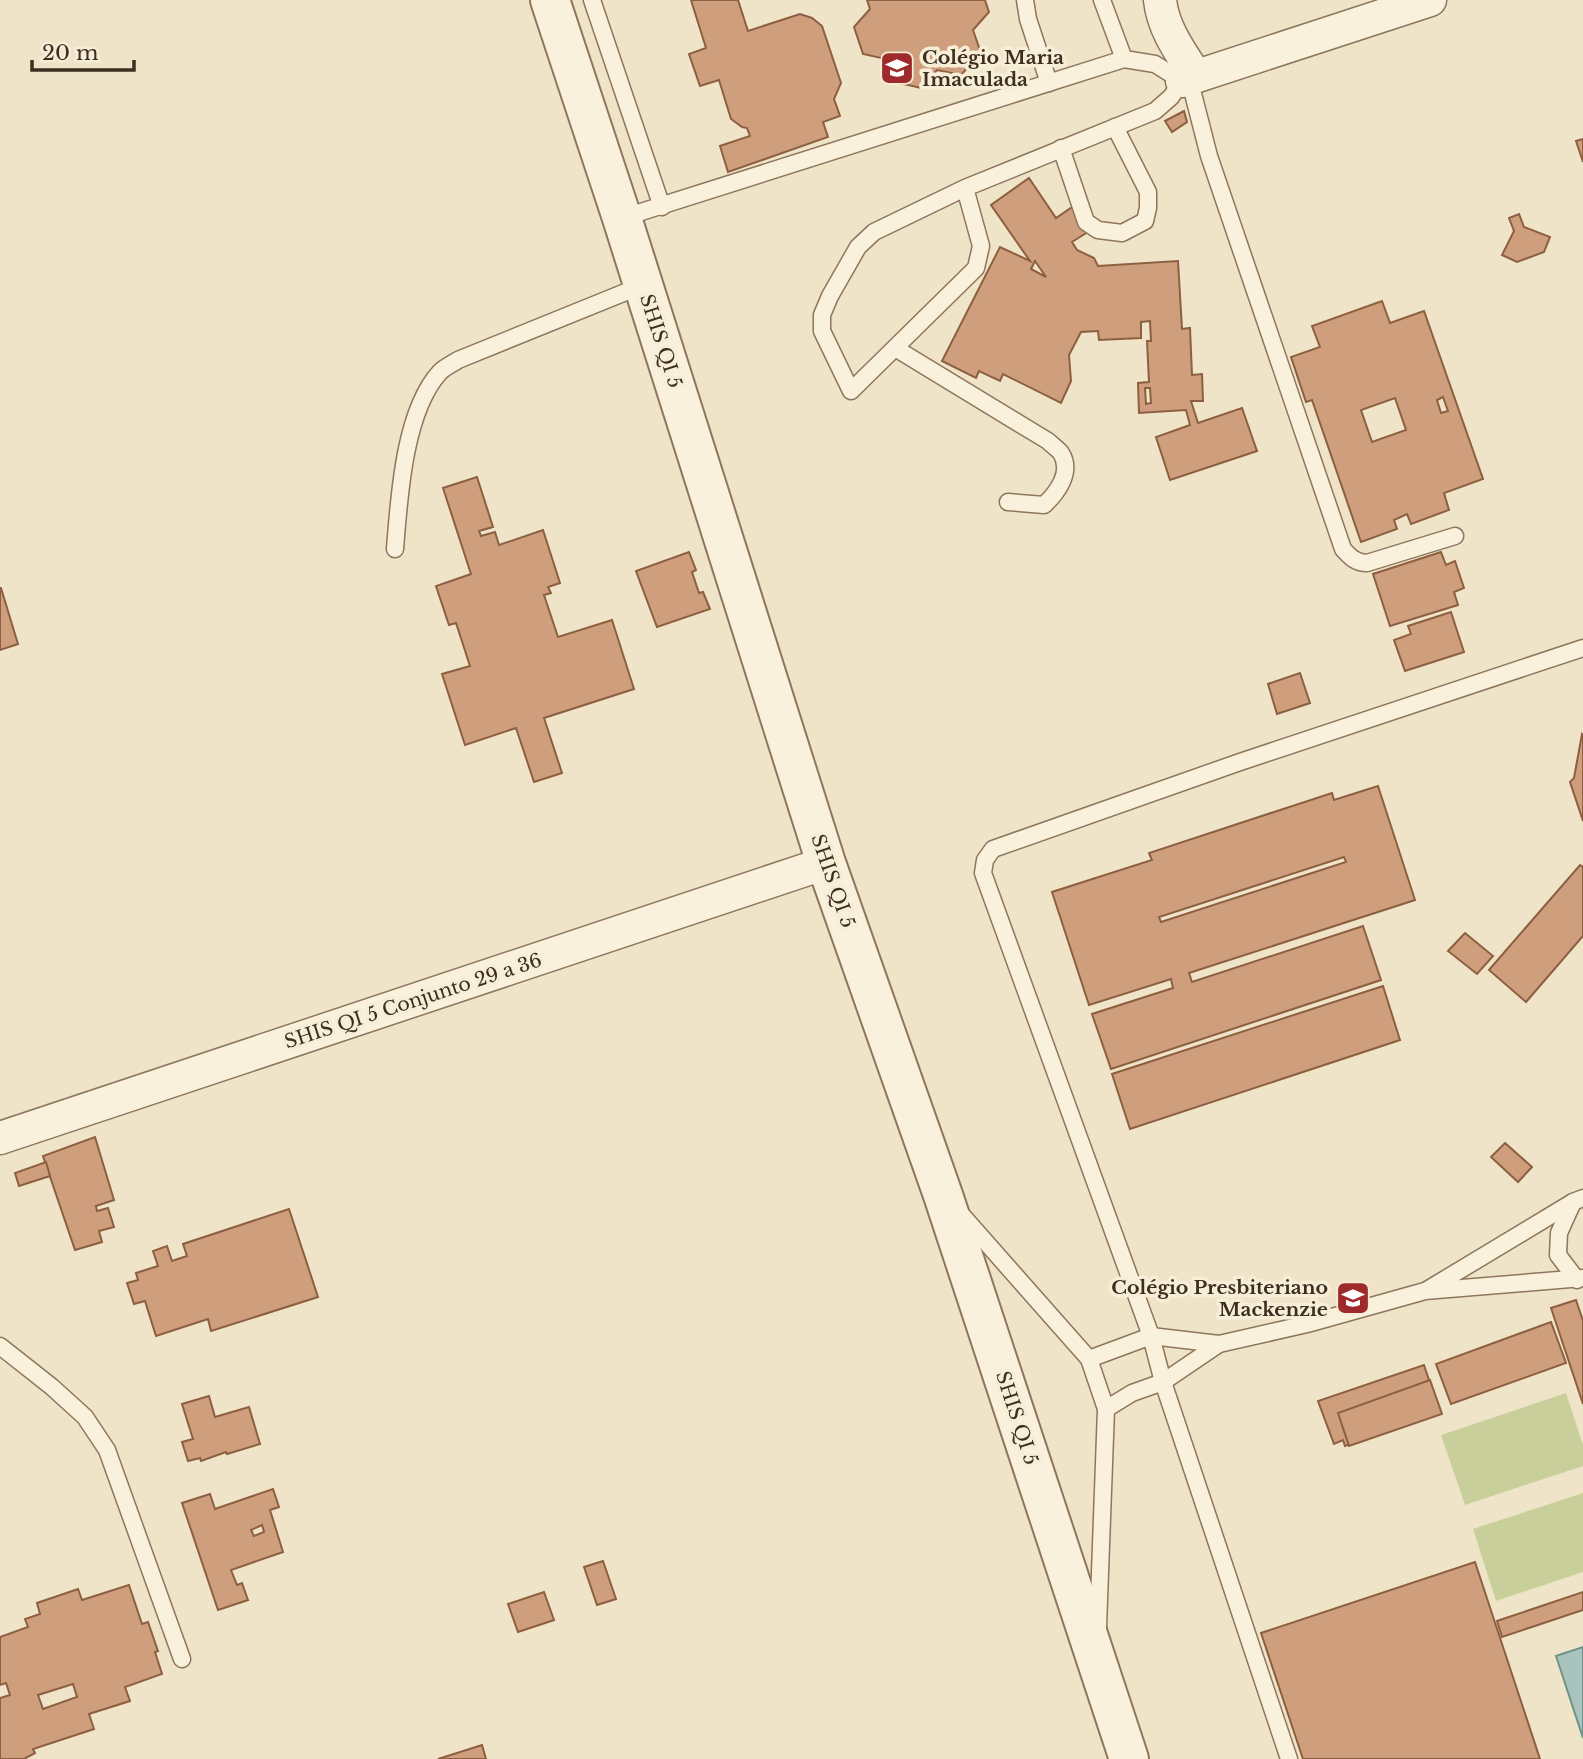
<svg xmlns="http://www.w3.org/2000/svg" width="1583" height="1759" viewBox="0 0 1583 1759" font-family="'Libre Baskerville',serif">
  <rect width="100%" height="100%" fill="#f0e4c8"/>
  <!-- green -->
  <g fill="#c9cf9b">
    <polygon points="1566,1393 1583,1445 1583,1466 1465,1505 1441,1435"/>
    <polygon points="1583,1493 1583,1572 1496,1601 1473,1529"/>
  </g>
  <!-- water -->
  <polygon fill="#a9c4bc" stroke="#6f938a" stroke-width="2" points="1583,1647 1583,1738 1556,1656"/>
  <!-- building -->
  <g fill="#cf9f7d" stroke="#8d5f41" stroke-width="2" fill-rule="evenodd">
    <polygon points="691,0 738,0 748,31 800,14 812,18 822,26 841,83 834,99 840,116 823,122 828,137 728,172 720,146 750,136 747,128 742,127 731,119 719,80 700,86 689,54 706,48"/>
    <polygon points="867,0 985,0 989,12 973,30 981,53 961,75 937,70 921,88 894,82 886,59 863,54 854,27 870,9"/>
    <polygon points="1184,111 1187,122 1172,132 1165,121"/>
    <polygon points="1583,139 1583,162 1576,141"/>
    <path d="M1029 178 1056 218 1075 205 1091 230 1072 242 1077 250 1094 258 1098 266 1178 261 1182 329 1190 328 1192 375 1202 374 1203 401H1191L1198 423 1242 408 1257 451 1170 480 1156 437 1190 425 1186 410 1139 413 1138 383 1149 382 1147 341H1151L1150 321 1141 322V338L1099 340 1098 331 1081 332 1069 355 1071 381 1061 403 1003 374 1000 381 979 371 976 378 942 361 1000 247 1030 261 991 205ZM1035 261 1046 277 1031 269ZM1145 388H1150L1151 403 1146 404Z"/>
    <polygon points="1519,214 1524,227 1550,237 1544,252 1517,262 1502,255 1514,231 1509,218"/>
    <path d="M1382 301 1390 323 1424 311 1483 479 1444 493 1449 510 1411 524 1407 514 1394 520 1397 529 1361 542 1312 400 1306 402 1291 357 1320 347 1312 326ZM1443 397 1448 411 1441 413 1437 400ZM1395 398 1406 430 1372 442 1361 410Z"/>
    <polygon points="477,477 493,527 479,531 481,536 495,532 499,545 543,530 560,583 548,587 551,593 544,595 558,637 612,620 634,689 544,718 562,773 534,782 516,728 465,745 442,674 470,666 456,623 449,625 436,586 471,574 443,488"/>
    <polygon points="689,552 696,570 692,572 699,593 703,592 710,609 657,627 636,571"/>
    <polygon points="1441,552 1446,565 1455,561 1464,588 1454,592 1458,605 1390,626 1373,574"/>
    <polygon points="1,588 18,644 0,650 0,588"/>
    <polygon points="1451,612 1464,652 1405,671 1394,640 1411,634 1408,626"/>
    <polygon points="1300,673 1310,703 1277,714 1268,684"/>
    <polygon points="1582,734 1583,735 1583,821 1570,782 1574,778"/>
    <path d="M1378 786 1415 900 1189 973 1192 982 1363 926 1381 980 1111 1069 1092 1014 1173 988 1171 979 1089 1005 1052 892 1152 860 1149 853 1332 793 1334 800ZM1344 857 1346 862 1161 922 1159 917Z"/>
    <polygon points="1580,865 1583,867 1583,936 1526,1002 1489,970"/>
    <polygon points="1465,933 1493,956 1477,974 1448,951"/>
    <polygon points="1383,986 1400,1040 1130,1129 1112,1074"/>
    <polygon points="95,1137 114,1200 96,1206 97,1211 108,1208 114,1227 99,1231 102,1242 75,1250 43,1156"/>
    <polygon points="1505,1143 1532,1167 1518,1182 1491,1157"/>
    <polygon points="46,1162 50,1176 19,1186 15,1173"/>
    <polygon points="289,1209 318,1297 211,1331 208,1319 156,1336 145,1301 134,1304 127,1283 138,1280 136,1273 158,1266 153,1251 167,1246 172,1261 187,1256 183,1244"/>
    <polygon points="1576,1300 1583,1321 1583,1404 1551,1308"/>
    <polygon points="1551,1322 1566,1363 1451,1404 1436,1364"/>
    <polygon points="1424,1365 1440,1413 1345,1446 1343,1440 1334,1444 1318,1401"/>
    <polygon points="1430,1380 1442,1414 1349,1446 1338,1413"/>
    <polygon points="209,1396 215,1417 249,1407 260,1444 227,1454 226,1452 201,1461 200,1458 188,1461 182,1442 193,1439 182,1404"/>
    <path d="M273 1489 279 1507 270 1510 283 1552 231 1570 237 1585 242 1583 248 1600 218 1610 182 1503 210 1494 215 1509ZM262 1525 264 1532 254 1536 251 1530Z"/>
    <polygon points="603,1561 616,1599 597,1605 584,1567"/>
    <polygon points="1475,1562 1540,1759 1303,1759 1261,1633"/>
    <path d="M129 1585 142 1624 148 1622 158 1651 155 1652 162 1674 125 1687 130 1701 89 1714 94 1729 33 1749 35 1753 24 1759H0V1698L10 1695 6 1683 0 1685V1637L28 1627 25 1619 40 1614 37 1603 78 1589 82 1600ZM73 1684 77 1697 43 1709 38 1695Z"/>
    <polygon points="544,1592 554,1620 518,1632 508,1604"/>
    <polygon points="1583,1592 1583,1610 1502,1637 1497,1621"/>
    <polygon points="482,1745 486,1759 438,1759"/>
  </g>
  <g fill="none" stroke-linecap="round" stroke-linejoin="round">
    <!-- service casing -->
    <g stroke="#8d765c" stroke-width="19">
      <g id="service">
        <polyline points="592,0 662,207"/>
        <polyline points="1025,0 1028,19 1049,83"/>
        <polyline points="1102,0 1124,59"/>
        <path d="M1189 78 1209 156 1343 549C1350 557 1356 563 1367 563L1455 536"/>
        <polyline points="1061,148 1086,222 1098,230 1122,233 1145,221 1148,208 1148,192 1115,127"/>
        <polyline points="622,218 1124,59 1155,64 1182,81 1171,97 1155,111 965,188 874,232 858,247 830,296 822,315 822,331 851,391 976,268 981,246 965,188"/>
        <path d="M895 348 1048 441C1052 445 1058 449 1061 453 1073 472 1057 493 1044 505L1008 502"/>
        <path d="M395 549C399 498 404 411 440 372 445 367 452 364 458 360L643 285"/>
        <polyline points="1573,1202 1559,1233 1558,1255 1577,1280"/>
        <polyline points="961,1214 1089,1359 1106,1409 1098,1627"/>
        <polyline points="1427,1290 1573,1202 1583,1198"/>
        <polyline points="0,1346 52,1387 85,1417 107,1450 182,1659"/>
        <polyline points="1089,1359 1151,1336 1219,1344 1307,1324 1425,1291 1583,1278"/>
        <polyline points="1106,1409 1132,1393 1163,1382 1219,1344"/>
        <polyline points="1289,1759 1163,1382 1151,1336 983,873 985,860 993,849 1240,762 1583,648"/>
      </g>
    </g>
    <!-- minor casing -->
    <g stroke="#8d765c" stroke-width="35">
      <g id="minor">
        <path d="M1160 0C1163 29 1181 53 1196 76"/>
        <polyline points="1182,81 1430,0"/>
        <polyline points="0,1138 826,863"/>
      </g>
    </g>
    <!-- tertiary casing -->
    <g stroke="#8d765c" stroke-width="42">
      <polyline id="tertiary" points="550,0 622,218 826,863 943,1195 1129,1759"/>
    </g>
    <!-- service -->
    <use href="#service" stroke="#faf1dc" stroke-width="16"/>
    <!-- minor -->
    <use href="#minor" stroke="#faf1dc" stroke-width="32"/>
    <!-- tertiary -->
    <use href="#tertiary" stroke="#faf1dc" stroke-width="38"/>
  </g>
  <!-- icons -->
  <defs>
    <g id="school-square" transform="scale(1.75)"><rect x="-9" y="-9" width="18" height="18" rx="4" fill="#9e2a2b" stroke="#f7eed8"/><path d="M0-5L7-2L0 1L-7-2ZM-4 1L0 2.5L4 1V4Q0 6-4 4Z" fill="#fff"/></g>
  </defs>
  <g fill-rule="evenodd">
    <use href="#school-square" x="897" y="68"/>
    <use href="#school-square" x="1353" y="1298"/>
  </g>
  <g text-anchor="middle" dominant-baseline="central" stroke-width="7" stroke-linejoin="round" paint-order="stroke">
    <!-- poi labels -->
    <g font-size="19" font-weight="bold" fill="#3d2e20" stroke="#f7eed8" text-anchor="start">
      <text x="922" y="57">Colégio Maria<tspan x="922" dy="22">Imaculada</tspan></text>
      <text x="1328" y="1287" text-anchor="end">Colégio Presbiteriano<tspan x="1328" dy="22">Mackenzie</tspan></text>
    </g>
    <!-- street labels -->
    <g font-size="19" fill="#3d2e20" stroke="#f7eed8">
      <text transform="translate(661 341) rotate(72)">SHIS QI 5</text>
      <text transform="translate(833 881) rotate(71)">SHIS QI 5</text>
      <text transform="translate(413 1001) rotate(-18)">SHIS QI 5 Conjunto 29 a 36</text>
      <text transform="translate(1017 1418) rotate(72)">SHIS QI 5</text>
    </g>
  </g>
  <!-- scale -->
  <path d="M32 60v10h102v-10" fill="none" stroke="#3d2e20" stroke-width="3.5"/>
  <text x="42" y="60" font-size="21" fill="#3d2e20" stroke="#f7eed8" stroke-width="5" paint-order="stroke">20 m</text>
</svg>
